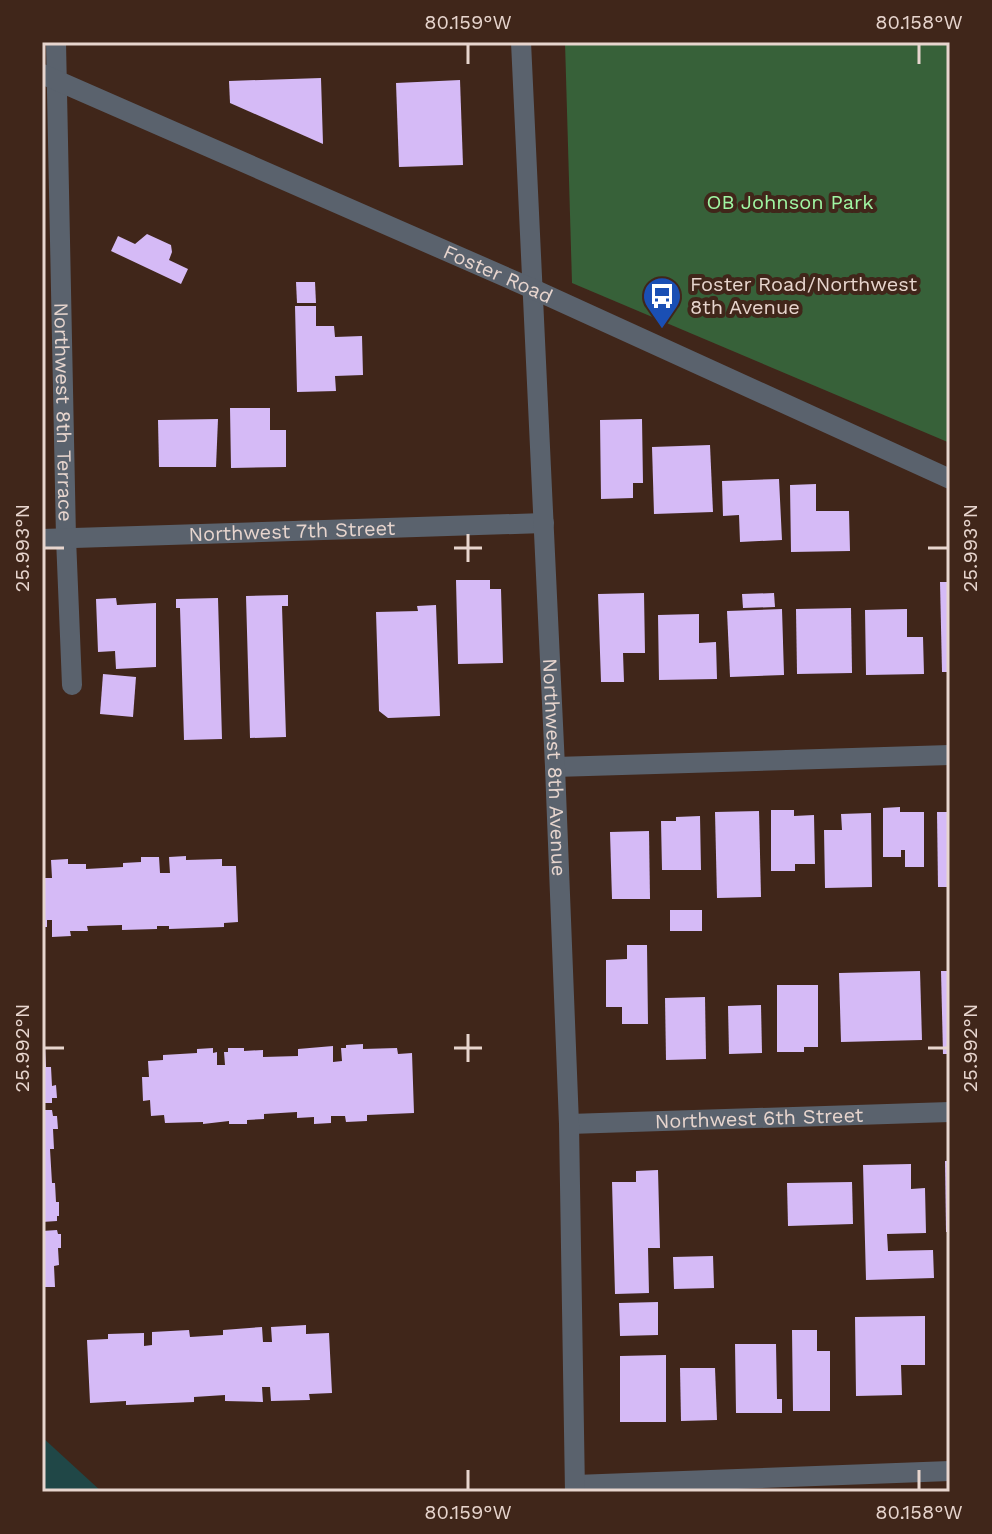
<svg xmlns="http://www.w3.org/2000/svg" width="992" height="1534" viewBox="0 0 992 1534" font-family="'Work Sans',sans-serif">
  <rect width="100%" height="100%" fill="#40261a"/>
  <!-- green -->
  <polygon fill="#376139" points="565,42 950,42 950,443 572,283"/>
  <!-- water -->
  <polygon fill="#204747" points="42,1437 102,1492 42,1492"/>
  <!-- building -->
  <g fill="#d5baf6">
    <polygon points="321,78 323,144 230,103 229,81"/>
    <polygon points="460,80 463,165 399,167 396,83"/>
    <polygon points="147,234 171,245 172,252 169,260 188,269 181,284 111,251 118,236 135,244"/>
    <polygon points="296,282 315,282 316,303 297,303"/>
    <polygon points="295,306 316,306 316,326 334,326 335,337 362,336 363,375 335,376 336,391 297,392"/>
    <polygon points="230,408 270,408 270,430 286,430 286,467 231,468"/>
    <polygon points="218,419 216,467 159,467 158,420"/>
    <polygon points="642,419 643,483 633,483 633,498 601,499 600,420"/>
    <polygon points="710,445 713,512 654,514 652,447"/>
    <polygon points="779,479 782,540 740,542 739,515 723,516 722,481"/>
    <polygon points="816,484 816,511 849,511 850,551 791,552 790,485"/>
    <polygon points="456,580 490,580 490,589 501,589 503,663 458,664"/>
    <polygon points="940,582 950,582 950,672 942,672"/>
    <polygon points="644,593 645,653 623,653 624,682 601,682 598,594"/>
    <polygon points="774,593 775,607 743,608 742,594"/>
    <polygon points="288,595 288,606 282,606 286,737 250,738 246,596"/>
    <polygon points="116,598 117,605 156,603 156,667 116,669 115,651 98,652 96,599"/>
    <polygon points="218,598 222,739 184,740 180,608 176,608 176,599"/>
    <polygon points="436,605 440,716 388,718 379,711 376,612 418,611 417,606"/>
    <polygon points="851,608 852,673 797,674 796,609"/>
    <polygon points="782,609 784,675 730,677 727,611"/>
    <polygon points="907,609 907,637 923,637 924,674 866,675 865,610"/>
    <polygon points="699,614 699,643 716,642 717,679 659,680 658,615"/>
    <polygon points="103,674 136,677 133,717 100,714"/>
    <polygon points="900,807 900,812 924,812 924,867 905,867 905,850 901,850 901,857 883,857 883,808"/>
    <polygon points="771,810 794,810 794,816 814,815 815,864 795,864 795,871 771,871"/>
    <polygon points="759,811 761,897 717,898 715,812"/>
    <polygon points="937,812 950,812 950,887 938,887"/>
    <polygon points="871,813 872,887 825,888 824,830 842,830 841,814"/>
    <polygon points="700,816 701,870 662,870 661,821 676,821 676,817"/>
    <polygon points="649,831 650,899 612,899 610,832"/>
    <polygon points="186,856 186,860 222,859 222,866 236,866 238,922 224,923 224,927 169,929 169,926 157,926 157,929 122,930 122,925 87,926 88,931 70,931 71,936 52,937 52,920 47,920 47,927 42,927 42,878 52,878 51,860 68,859 68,864 86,864 86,869 123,867 123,863 141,862 141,857 159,857 160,873 170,873 169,857"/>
    <rect x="670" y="910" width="32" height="21"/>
    <polygon points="627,945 647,945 648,1024 622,1024 622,1007 606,1007 606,960 627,959"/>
    <polygon points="920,971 922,1040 841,1042 839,973"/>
    <polygon points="941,971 950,971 950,1054 943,1054"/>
    <polygon points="777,985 818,985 818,1047 804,1047 804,1052 777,1052"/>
    <polygon points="705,997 706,1059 666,1060 665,998"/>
    <polygon points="761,1005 762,1053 729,1054 728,1006"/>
    <polygon points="363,1044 363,1049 397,1048 398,1054 412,1053 414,1113 367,1115 367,1121 346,1122 345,1116 331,1116 331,1123 314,1124 314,1117 297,1118 297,1112 264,1114 264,1119 247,1120 247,1124 229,1124 229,1121 203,1124 203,1122 165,1123 164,1115 151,1116 150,1100 143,1101 142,1077 149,1077 148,1061 163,1060 163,1055 197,1053 197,1049 213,1048 213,1053 217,1052 217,1065 225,1065 224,1052 228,1052 228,1048 244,1048 244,1051 263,1050 263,1057 298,1056 298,1049 333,1046 333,1062 342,1061 341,1048 346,1048 346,1045"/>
    <polygon points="42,1045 45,1045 46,1067 51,1067 52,1086 56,1085 57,1098 52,1098 52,1103 42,1103"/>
    <polygon points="42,1110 52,1110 53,1116 57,1116 58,1129 53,1129 54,1149 50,1149 52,1183 55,1183 56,1202 59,1202 59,1216 57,1216 57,1221 42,1222"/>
    <polygon points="945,1161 950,1161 950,1232 946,1232"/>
    <polygon points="911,1164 911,1189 925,1188 926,1233 887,1234 888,1251 933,1250 934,1278 866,1280 863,1165"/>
    <polygon points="658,1170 660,1248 648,1248 649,1293 615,1294 612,1182 636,1182 636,1171"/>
    <polygon points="852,1182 853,1224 788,1226 787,1183"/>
    <polygon points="57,1230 58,1234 61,1234 61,1248 58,1248 59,1265 54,1266 55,1287 42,1287 42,1231"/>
    <polygon points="713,1256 714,1288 674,1289 673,1257"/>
    <polygon points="658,1302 658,1335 620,1336 619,1303"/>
    <polygon points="925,1316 925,1365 901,1365 902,1395 856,1396 855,1317"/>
    <polygon points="306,1325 306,1334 329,1333 332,1393 309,1394 310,1400 271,1401 270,1387 262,1387 263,1402 225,1401 225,1395 194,1397 194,1402 126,1405 126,1401 90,1403 87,1340 108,1339 108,1334 144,1333 144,1346 152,1345 152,1332 189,1330 190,1337 223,1335 223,1330 262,1327 263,1342 272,1342 271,1327"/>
    <polygon points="792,1330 817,1330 817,1351 830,1351 830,1411 793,1411"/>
    <polygon points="735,1344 776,1344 777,1399 782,1399 782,1413 736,1413"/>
    <polygon points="666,1355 666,1422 620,1422 620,1356"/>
    <polygon points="680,1368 715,1368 717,1420 681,1421"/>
  </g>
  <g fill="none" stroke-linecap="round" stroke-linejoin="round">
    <!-- minor -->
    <g stroke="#5a626d" stroke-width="20">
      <path id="s1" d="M56 42 66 538 72 685"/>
      <path id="s2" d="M42 539 544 523"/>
      <polyline points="555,767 950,755"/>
      <path id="s3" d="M569 1124 950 1112"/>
      <polyline points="575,1485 950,1471"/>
    </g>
    <!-- tertiary -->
    <g stroke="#5a626d" stroke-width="20">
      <path id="s4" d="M521 42 555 767 569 1124 575 1492"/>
      <path id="s5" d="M42 74 533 289 950 479"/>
    </g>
  </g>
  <!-- ticks -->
  <path fill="none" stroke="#e7d5ce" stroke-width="3" d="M468 44V64M919 44V64M468 534V562M44 548H64M454 548H482M928 548H948M468 1034V1062M44 1048H64M454 1048H482M928 1048H948M468 1470V1490M919 1470V1490"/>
  <!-- icons -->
  <defs>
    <g id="bus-pin" transform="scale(2)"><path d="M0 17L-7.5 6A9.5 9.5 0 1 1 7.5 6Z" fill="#1a4fb4" stroke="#40261a"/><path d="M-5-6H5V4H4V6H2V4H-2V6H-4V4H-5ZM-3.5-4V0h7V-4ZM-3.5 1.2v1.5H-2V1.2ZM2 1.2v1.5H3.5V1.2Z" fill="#fff"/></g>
  </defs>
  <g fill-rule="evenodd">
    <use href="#bus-pin" x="662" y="296"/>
  </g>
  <g text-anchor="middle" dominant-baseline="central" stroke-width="8" stroke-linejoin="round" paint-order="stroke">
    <!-- park labels -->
    <g font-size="20" fill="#a0f6a3" stroke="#40261a">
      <text x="790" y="202">OB Johnson Park</text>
    </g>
    <!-- street labels -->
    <g font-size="20" fill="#e7d5ce" stroke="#40261a">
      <text stroke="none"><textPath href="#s5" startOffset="498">Foster Road</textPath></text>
      <text stroke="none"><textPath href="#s1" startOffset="370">Northwest 8th Terrace</textPath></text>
      <text stroke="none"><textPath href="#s2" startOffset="250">Northwest 7th Street</textPath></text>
      <text stroke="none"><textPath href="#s4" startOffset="726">Northwest 8th Avenue</textPath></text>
      <text stroke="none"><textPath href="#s3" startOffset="190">Northwest 6th Street</textPath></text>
    </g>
    <!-- poi labels -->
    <g font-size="20" fill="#e7d5ce" stroke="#40261a" text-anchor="start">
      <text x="690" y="284">Foster Road/Northwest<tspan x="690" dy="23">8th Avenue</tspan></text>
    </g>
  </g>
  <!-- border -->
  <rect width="992" height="1534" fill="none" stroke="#40261a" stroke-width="88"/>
  <rect x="44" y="44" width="904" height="1446" fill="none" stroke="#e7d5ce" stroke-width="3"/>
  <g font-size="20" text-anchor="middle" fill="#e7d5ce">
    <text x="468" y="29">80.159°W</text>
    <text x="919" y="29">80.158°W</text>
    <text transform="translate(22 548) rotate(-90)" y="7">25.993°N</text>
    <text transform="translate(970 548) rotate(-90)" y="7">25.993°N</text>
    <text transform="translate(22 1048) rotate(-90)" y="7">25.992°N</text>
    <text transform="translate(970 1048) rotate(-90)" y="7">25.992°N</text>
    <text x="468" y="1519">80.159°W</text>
    <text x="919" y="1519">80.158°W</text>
  </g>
</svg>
